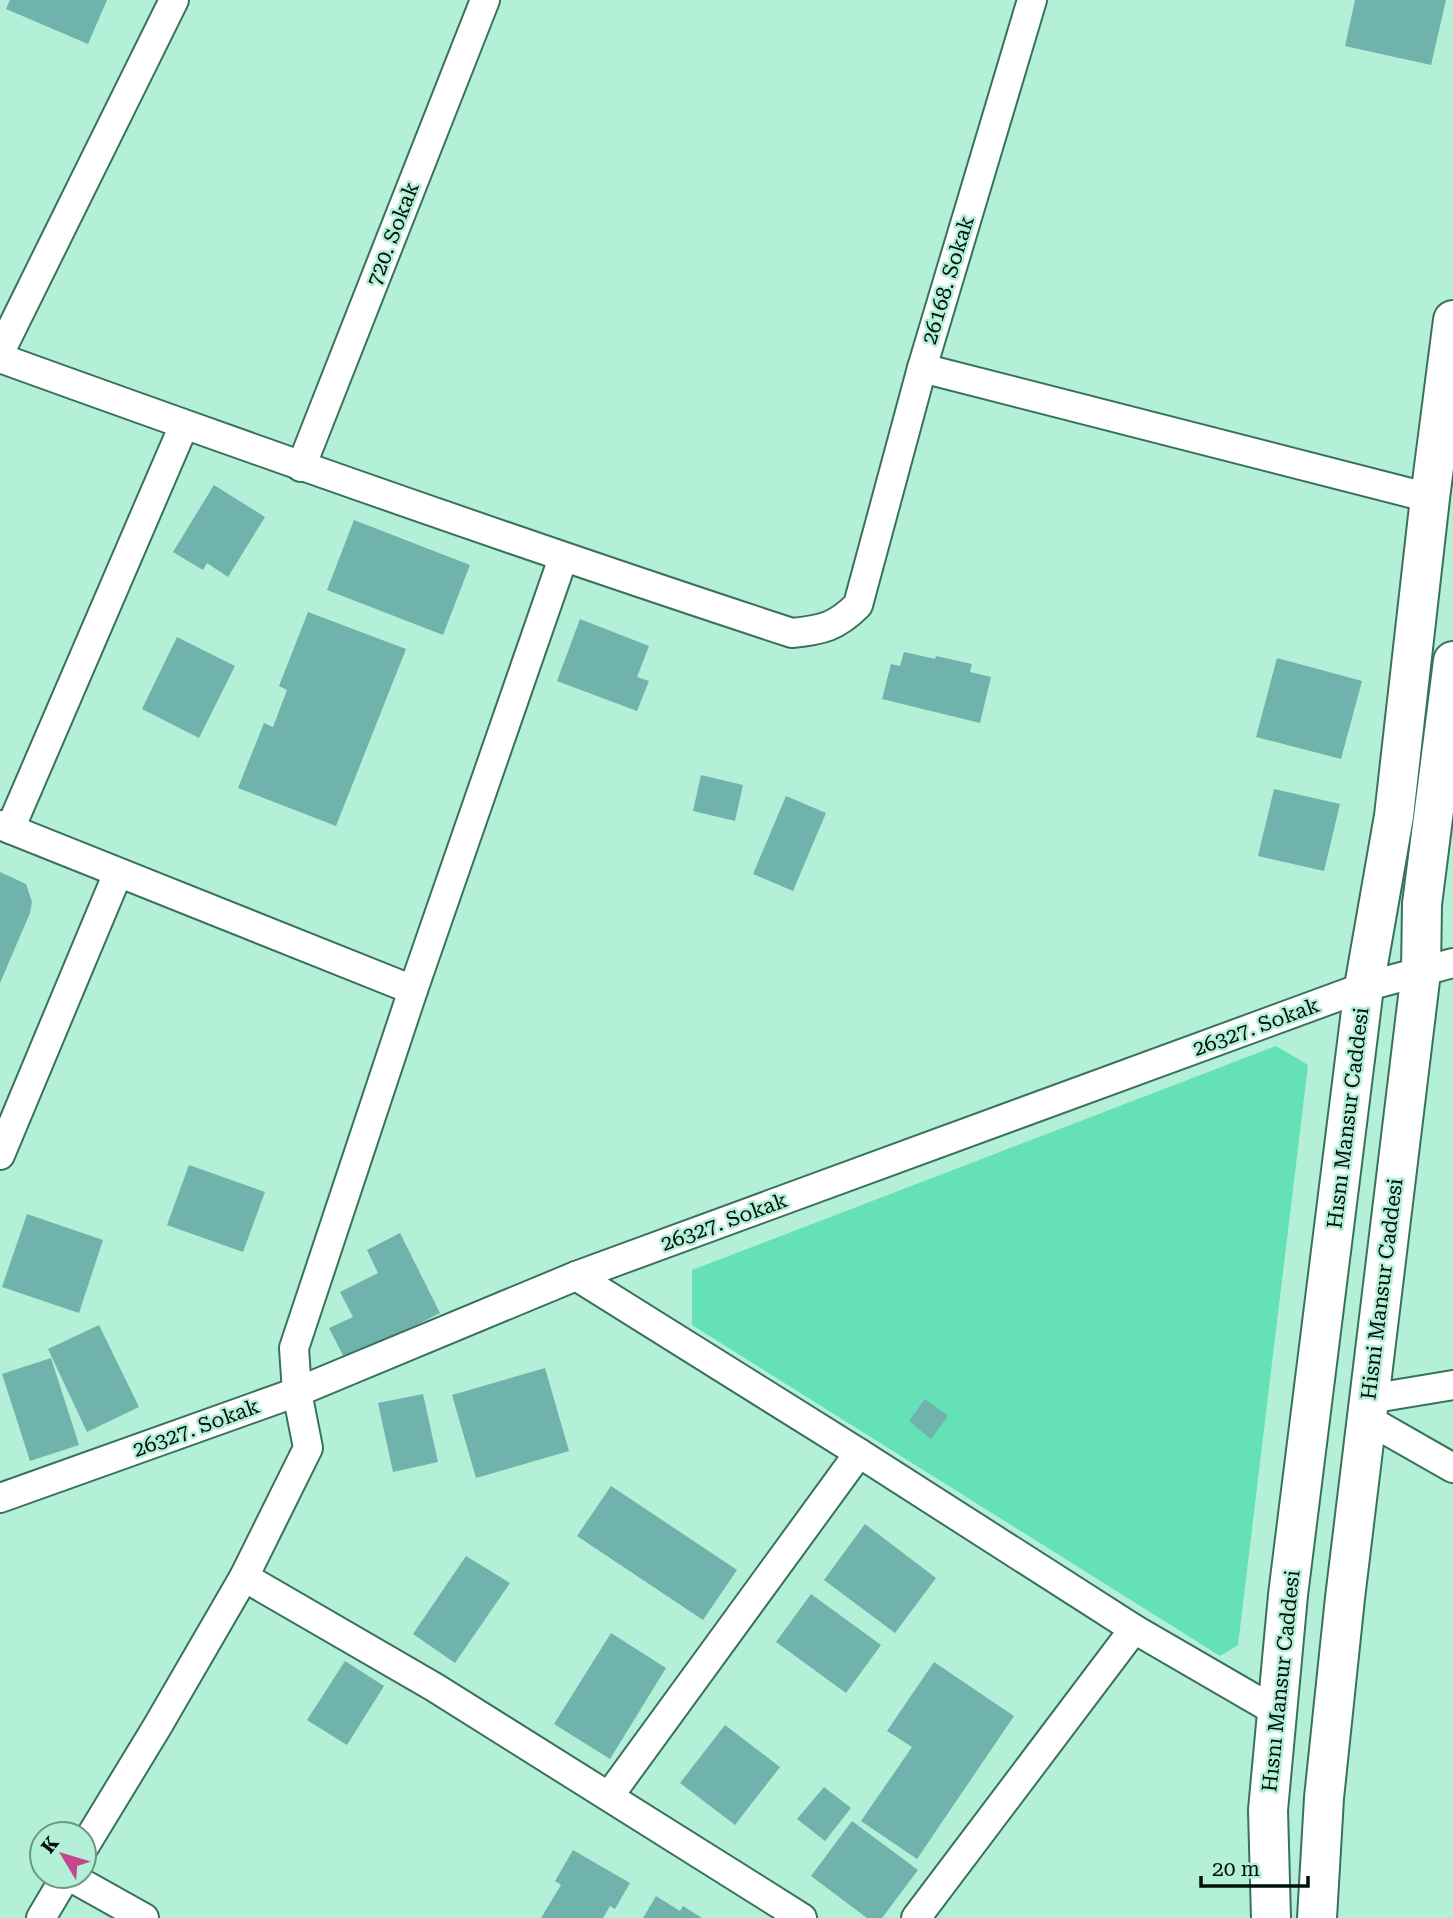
<svg xmlns="http://www.w3.org/2000/svg" width="1453" height="1918" viewBox="0 0 1453 1918" font-family="'Roboto Serif',serif">
  <rect width="100%" height="100%" fill="#b4f0d8"/>
  <!-- green -->
  <polygon fill="#64e1b6" points="1276,1046 1308,1065 1238,1645 1220,1656 692,1325 692,1270"/>
  <!-- building -->
  <g fill="#70b2ac">
    <polygon points="10,0 107,0 88,44 6,9"/>
    <polygon points="1355,0 1446,0 1431,65 1345,46"/>
    <polygon points="214,485 265,517 228,577 207,563 203,570 173,552"/>
    <polygon points="354,520 470,565 443,635 327,590"/>
    <polygon points="308,612 406,649 336,826 238,788 264,723 273,727 287,690 279,686"/>
    <polygon points="580,619 649,646 637,677 649,681 637,711 557,681"/>
    <polygon points="177,637 235,666 199,738 142,709"/>
    <polygon points="904,652 935,659 936,656 972,664 970,672 991,677 980,723 882,699 891,664 900,666"/>
    <polygon points="1277,658 1362,681 1341,759 1256,737"/>
    <polygon points="701,775 743,785 735,821 693,811"/>
    <polygon points="1274,789 1340,804 1324,871 1258,856"/>
    <polygon points="786,796 826,813 793,891 753,874"/>
    <polygon points="0,872 26,884 32,902 30,913 0,983"/>
    <polygon points="189,1165 265,1192 243,1252 167,1225"/>
    <polygon points="27,1214 103,1240 79,1313 2,1287"/>
    <polygon points="400,1233 440,1313 346,1361 329,1328 353,1317 340,1292 378,1273 367,1250"/>
    <polygon points="99,1325 139,1407 87,1432 48,1349"/>
    <polygon points="51,1358 79,1445 30,1461 2,1374"/>
    <polygon points="545,1368 569,1451 476,1478 452,1395"/>
    <polygon points="423,1394 438,1462 393,1472 378,1403"/>
    <polygon points="925,1399 948,1416 931,1439 909,1421"/>
    <polygon points="611,1486 737,1570 703,1620 577,1536"/>
    <polygon points="865,1524 936,1578 895,1633 824,1580"/>
    <polygon points="466,1556 510,1583 455,1663 413,1634"/>
    <polygon points="811,1594 881,1645 846,1693 776,1642"/>
    <polygon points="611,1633 666,1668 610,1759 554,1724"/>
    <polygon points="345,1661 384,1686 347,1745 307,1720"/>
    <polygon points="934,1662 1014,1716 917,1859 861,1821 912,1747 887,1731"/>
    <polygon points="725,1725 780,1767 735,1825 680,1783"/>
    <polygon points="824,1787 851,1808 825,1841 797,1819"/>
    <polygon points="852,1821 918,1870 882,1918 867,1918 811,1876"/>
    <polygon points="573,1850 630,1883 615,1909 610,1906 603,1918 541,1918 561,1885 555,1881"/>
    <polygon points="656,1896 680,1911 683,1906 702,1918 643,1918"/>
  </g>
  <g fill="none" stroke-linecap="round" stroke-linejoin="round">
    <!-- minor casing -->
    <g stroke="#38715d" stroke-width="32">
      <g id="minor">
        <polyline points="0,352 174,0"/>
        <path d="M0 358C263 453 526 546 792 633 822 630 836 627 858 605L922 368 1032 0"/>
        <polyline points="922,368 1430,498"/>
        <polyline points="301,467 485,0"/>
        <polyline points="0,825 413,990"/>
        <polyline points="10,829 184,425"/>
        <polyline points="0,1155 118,873"/>
        <polyline points="576,1276 859,1453 1134,1629 1277,1712"/>
        <polyline points="1369,1399 1453,1385"/>
        <polyline points="1367,1419 1453,1468"/>
        <polyline points="0,1498 297,1392 576,1276 1364,987 1453,963"/>
        <polyline points="244,1577 434,1687 802,1918"/>
        <polyline points="609,1796 859,1453"/>
        <polyline points="84,1847 157,1727 244,1577 308,1448 297,1392 294,1348 413,990 563,558"/>
        <polyline points="69,1876 144,1918"/>
        <polyline points="41,1918 66,1876"/>
        <polyline points="916,1918 1134,1629"/>
      </g>
    </g>
    <!-- secondary casing -->
    <g stroke="#38715d" stroke-width="42">
      <g id="secondary">
        <polyline points="1271,1918 1268,1810 1288,1595 1364,987 1394,816 1430,498 1453,320"/>
        <polyline points="1317,1918 1324,1798 1345,1598 1421,972 1422,904 1453,661"/>
      </g>
    </g>
    <!-- minor -->
    <use href="#minor" stroke="#fff" stroke-width="28"/>
    <!-- secondary -->
    <use href="#secondary" stroke="#fff" stroke-width="38"/>
  </g>
  <g text-anchor="middle" dominant-baseline="central" stroke-width="5" stroke-linejoin="round" paint-order="stroke">
    <!-- street labels -->
    <g font-size="21" fill="#00110a" stroke="#b4f0d8">
      <text transform="translate(393 234) rotate(-69)">720. Sokak</text>
      <text transform="translate(948 280) rotate(-73)">26168. Sokak</text>
      <text transform="translate(1256 1027) rotate(-20)">26327. Sokak</text>
      <text transform="translate(1348 1118) rotate(-83)">Hısnı Mansur Caddesi</text>
      <text transform="translate(724 1222) rotate(-20)">26327. Sokak</text>
      <text transform="translate(1382 1289) rotate(-83)">Hisni Mansur Caddesi</text>
      <text transform="translate(196 1428) rotate(-20)">26327. Sokak</text>
      <text transform="translate(1281 1681) rotate(-84)">Hısnı Mansur Caddesi</text>
    </g>
  </g>
  <!-- north arrow -->
  <g transform="translate(63 1855) rotate(308)"><circle r="33" fill="#b4f0d8" stroke="#6c9786" stroke-width="2"/>
  <path d="M0-5L12 26L0 18L-12 26Z" fill="#c64690"/>
  <text y="-10" font-size="19" font-weight="bold" text-anchor="middle" fill="#00110a">K</text>
  </g>
  <!-- scale -->
  <path d="M1201 1876v10h107v-10" fill="none" stroke="#00110a" stroke-width="3.5"/>
  <text x="1212" y="1876" font-size="21" fill="#00110a" stroke="#b4f0d8" stroke-width="5" paint-order="stroke">20 m</text>
</svg>
